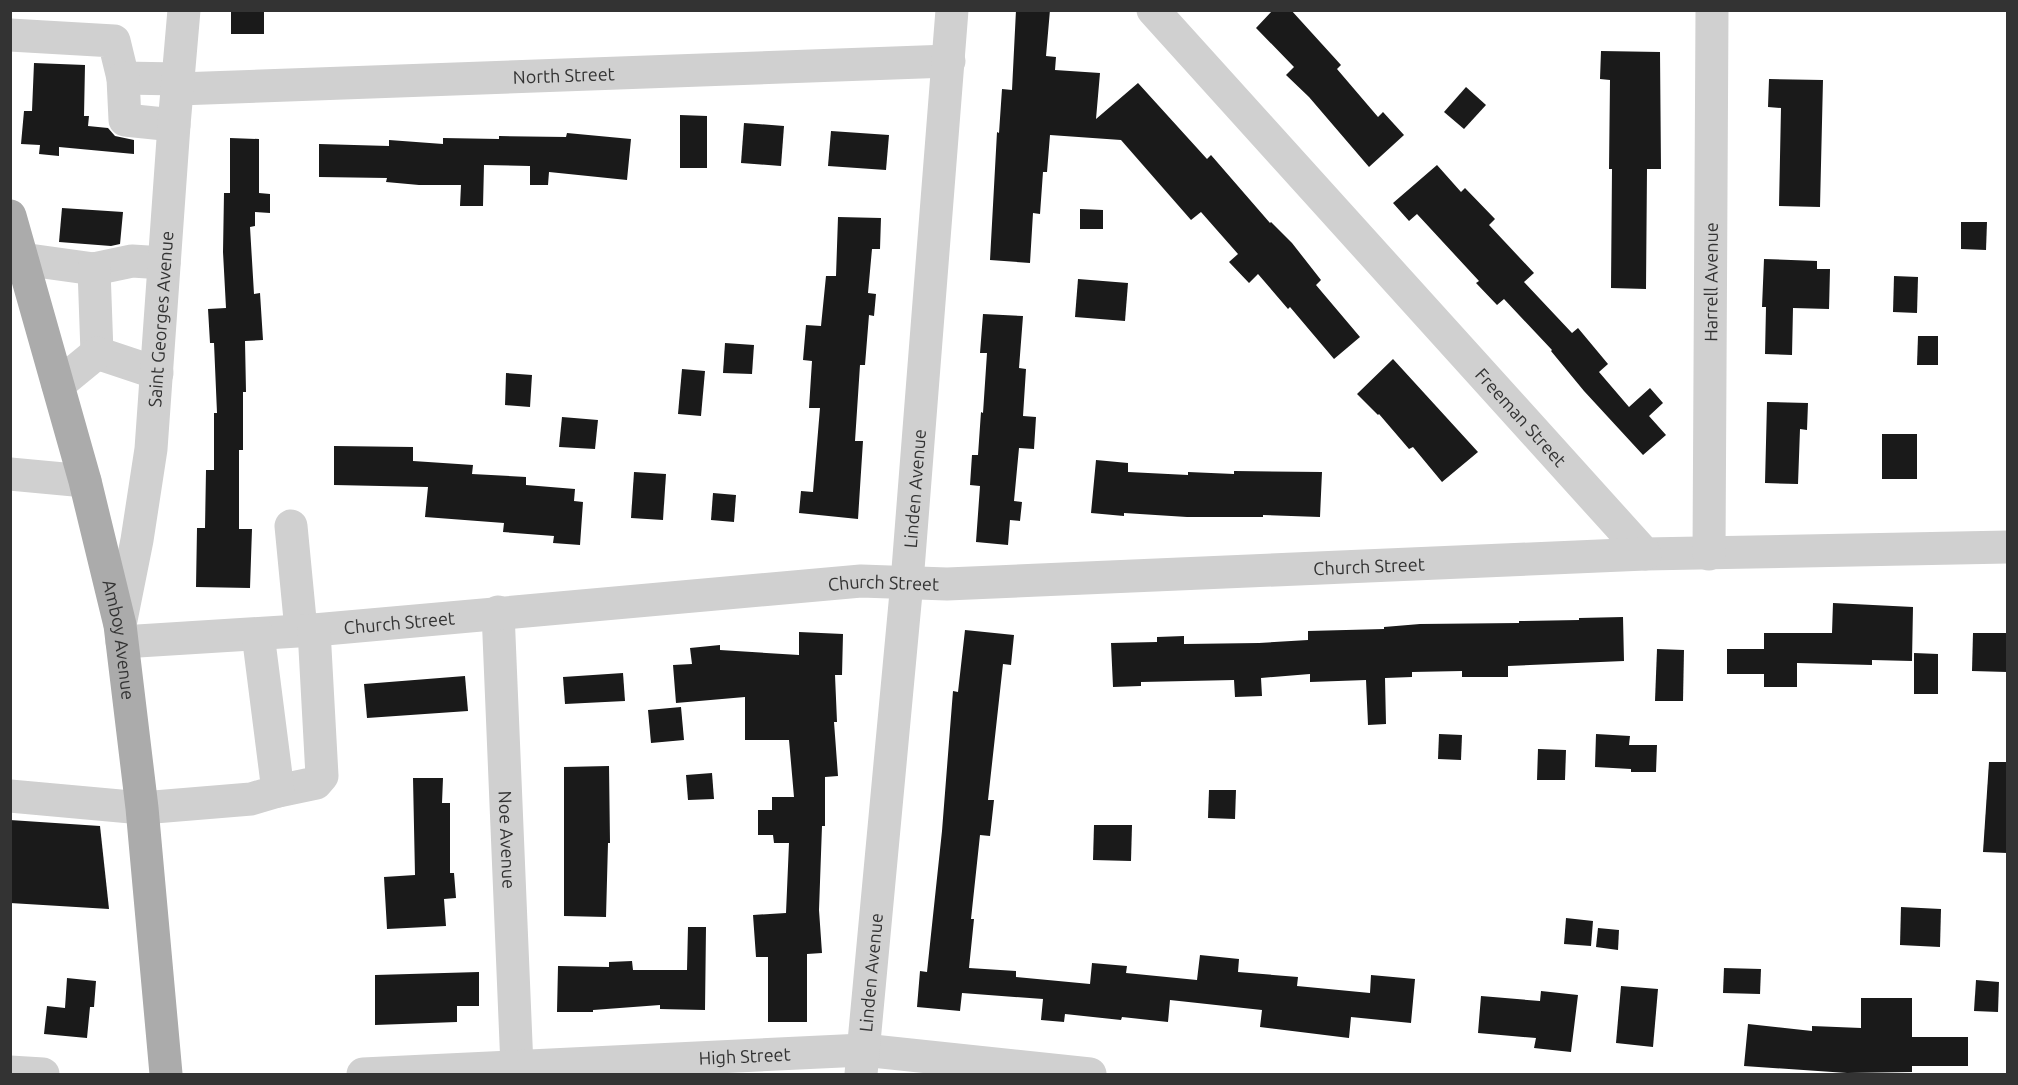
<svg xmlns="http://www.w3.org/2000/svg" width="2018" height="1085" viewBox="0 0 2018 1085" font-family="Ubuntu,sans-serif">
  <rect width="100%" height="100%" fill="#fff"/>
  <!-- building -->
  <g fill="#1a1a1a">
    <rect x="231" y="10" width="33" height="24"/>
    <polygon points="1016,10 1050,10 1046,56 1056,57 1055,70 1100,73 1096,119 1138,83 1207,159 1211,155 1270,223 1271,222 1292,243 1321,280 1316,285 1360,337 1334,359 1290,307 1288,309 1258,274 1249,283 1229,262 1238,254 1201,212 1191,220 1121,140 1050,135 1047,172 1043,172 1040,214 1033,213 1030,263 990,260 997,132 999,133 1002,89 1012,90"/>
    <polygon points="1273,10 1291,10 1341,65 1337,69 1378,117 1383,112 1404,135 1369,167 1309,97 1286,75 1294,67 1256,28"/>
    <polygon points="1601,51 1660,52 1661,169 1647,169 1646,289 1611,288 1612,169 1609,169 1610,80 1600,79"/>
    <polygon points="34,63 85,65 84,116 89,116 88,126 108,128 115,136 134,140 134,154 59,147 59,156 39,154 40,145 21,144 24,111 32,111"/>
    <polygon points="1769,79 1823,80 1820,207 1779,206 1781,108 1768,107"/>
    <polygon points="1466,87 1486,105 1464,129 1444,112"/>
    <polygon points="680,115 707,116 707,168 680,168"/>
    <polygon points="744,123 784,126 781,166 741,163"/>
    <polygon points="831,131 889,135 886,170 828,166"/>
    <polygon points="567,133 631,139 627,180 549,172 548,185 530,185 530,166 484,165 483,206 460,206 461,185 419,185 386,182 387,178 319,177 319,144 389,146 389,140 443,144 443,138 499,139 499,136 566,137"/>
    <polygon points="230,138 259,139 259,193 270,194 270,213 255,212 255,226 250,227 254,294 260,293 263,340 245,341 246,392 243,392 243,450 239,450 239,529 252,529 250,588 196,587 197,528 205,528 206,470 214,470 214,413 217,413 214,343 210,343 208,309 226,308 223,252 224,193 230,193"/>
    <polygon points="1437,165 1461,192 1465,188 1495,219 1489,225 1534,273 1524,282 1572,333 1578,328 1608,364 1599,372 1629,407 1650,388 1663,403 1649,416 1666,435 1643,455 1584,391 1551,351 1552,350 1504,299 1497,305 1476,283 1479,281 1417,214 1409,221 1393,203"/>
    <polygon points="62,208 123,212 120,244 111,246 59,242"/>
    <polygon points="1080,209 1103,210 1103,229 1080,229"/>
    <polygon points="838,217 881,218 880,249 872,249 868,293 876,294 874,316 869,315 865,365 860,365 855,441 863,441 858,519 799,513 801,491 813,492 820,408 809,408 812,361 803,360 806,325 821,326 826,276 836,276"/>
    <polygon points="1961,222 1987,222 1986,250 1961,249"/>
    <polygon points="1764,259 1817,261 1817,269 1830,269 1829,309 1793,308 1792,355 1765,354 1766,307 1762,307"/>
    <polygon points="1894,276 1918,277 1917,313 1893,312"/>
    <polygon points="1078,279 1128,283 1125,321 1075,317"/>
    <polygon points="983,314 1023,316 1019,368 1026,369 1023,416 1036,417 1034,449 1019,448 1014,501 1022,502 1020,521 1010,520 1008,545 976,542 980,486 970,485 972,455 978,455 981,412 983,413 987,353 980,353"/>
    <polygon points="1918,336 1938,336 1938,365 1917,365"/>
    <polygon points="725,343 754,345 752,374 723,373"/>
    <polygon points="1393,359 1478,452 1442,482 1413,447 1409,449 1379,414 1378,415 1357,394"/>
    <polygon points="682,369 705,371 701,416 678,414"/>
    <polygon points="506,373 532,375 530,407 505,405"/>
    <polygon points="1767,402 1808,403 1807,430 1800,429 1798,484 1765,483"/>
    <polygon points="562,417 598,420 595,449 559,447"/>
    <rect x="1882" y="434" width="35" height="45"/>
    <polygon points="334,446 413,447 413,461 473,465 472,474 526,477 526,485 575,489 574,501 583,502 580,545 553,543 554,536 503,532 504,523 425,517 428,487 334,485"/>
    <polygon points="1096,460 1128,463 1128,472 1188,475 1188,472 1234,474 1234,471 1322,472 1320,517 1263,515 1263,517 1187,517 1124,513 1124,516 1091,513"/>
    <polygon points="634,472 666,474 663,520 631,518"/>
    <polygon points="713,493 736,495 734,522 711,520"/>
    <polygon points="1833,603 1913,607 1912,661 1872,660 1872,665 1797,663 1797,687 1764,687 1764,674 1727,674 1727,649 1764,649 1764,633 1832,633"/>
    <polygon points="1623,617 1624,661 1508,666 1508,677 1462,677 1462,671 1412,672 1412,677 1385,678 1386,724 1368,725 1366,680 1310,682 1310,674 1261,678 1262,696 1235,697 1234,680 1141,682 1141,686 1113,687 1111,643 1157,642 1157,637 1184,636 1184,644 1259,643 1308,640 1308,631 1384,629 1384,627 1420,624 1519,623 1519,621 1579,620 1579,618"/>
    <polygon points="965,630 1014,635 1011,665 1003,664 988,800 994,800 990,836 980,835 971,919 974,919 969,968 1016,971 1016,977 1090,984 1092,963 1127,966 1126,973 1197,980 1200,955 1239,959 1238,972 1298,977 1297,986 1370,993 1371,975 1415,979 1411,1023 1351,1017 1349,1038 1260,1027 1262,1010 1170,1000 1168,1022 1122,1017 1121,1020 1065,1014 1064,1022 1041,1020 1043,999 962,993 960,1011 917,1007 920,971 927,972 942,831 953,691 958,692"/>
    <polygon points="799,632 843,634 842,675 835,675 837,722 834,722 838,776 825,777 825,826 822,826 819,910 822,953 807,954 807,1022 768,1022 768,957 756,957 753,915 786,913 789,843 774,843 773,835 758,835 758,810 772,810 772,797 794,797 789,740 745,740 745,697 676,703 673,665 692,664 690,648 720,645 720,650 799,655"/>
    <polygon points="1973,633 2007,633 2007,672 1972,671"/>
    <polygon points="1657,649 1684,650 1683,701 1655,701"/>
    <polygon points="1914,653 1938,654 1938,694 1914,694"/>
    <polygon points="623,673 625,701 565,704 563,677"/>
    <polygon points="465,676 468,711 367,718 364,684"/>
    <polygon points="681,707 684,740 651,743 648,710"/>
    <polygon points="1439,734 1462,735 1461,760 1438,759"/>
    <polygon points="1596,734 1630,736 1629,745 1657,745 1656,772 1631,772 1631,769 1595,767"/>
    <polygon points="1538,749 1566,750 1565,780 1537,780"/>
    <polygon points="1989,762 2007,762 2007,853 1983,852"/>
    <polygon points="609,766 610,843 608,843 606,917 564,916 564,767"/>
    <polygon points="712,773 714,799 688,800 686,775"/>
    <polygon points="413,778 443,778 442,803 450,803 450,873 454,873 456,898 444,899 446,926 387,929 384,877 415,875"/>
    <polygon points="1209,790 1236,790 1235,819 1208,818"/>
    <polygon points="10,820 100,826 109,909 10,903"/>
    <polygon points="1094,825 1132,825 1131,861 1093,860"/>
    <polygon points="1901,907 1941,909 1940,947 1900,945"/>
    <polygon points="1566,918 1593,921 1591,946 1564,944"/>
    <polygon points="688,927 706,927 705,1010 660,1009 660,1005 593,1010 593,1012 557,1012 558,966 609,967 609,962 632,961 633,970 687,970"/>
    <polygon points="1598,928 1619,930 1618,950 1596,947"/>
    <polygon points="1724,968 1761,969 1760,994 1723,993"/>
    <polygon points="479,972 479,1006 457,1006 457,1022 375,1025 375,975"/>
    <polygon points="67,978 96,981 94,1007 90,1007 87,1038 44,1034 47,1006 65,1008"/>
    <polygon points="1976,980 1999,982 1998,1012 1974,1011"/>
    <polygon points="1621,986 1658,989 1653,1047 1616,1043"/>
    <polygon points="1541,991 1578,995 1571,1052 1534,1048 1536,1038 1478,1033 1481,996 1540,1001"/>
    <polygon points="1861,998 1912,998 1912,1037 1968,1037 1968,1066 1912,1066 1912,1072 1847,1073 1744,1066 1748,1024 1812,1031 1812,1026 1861,1028"/>
  </g>
  <g fill="none" stroke-linecap="round" stroke-linejoin="round">
    <!-- minor -->
    <g stroke="#d0d0d0" stroke-width="33">
      <path id="s1" d="M1153 10 1645 554 2008 547"/>
      <polyline points="10,35 114,41 123,78 179,79"/>
      <polyline points="123,78 125,120 174,125"/>
      <path id="s2" d="M178 89 949 61"/>
      <polyline points="22,259 94,269 132,261 164,263"/>
      <polyline points="94,269 97,353"/>
      <polyline points="97,353 157,373"/>
      <polyline points="58,385 97,353"/>
      <polyline points="10,474 85,481"/>
      <polyline points="291,526 301,630"/>
      <path id="s3" d="M1709 554 1712 10"/>
      <path id="s4" d="M498 612 517 1067"/>
      <path id="s5" d="M120 625 137 540 151 449 174 125 184 10"/>
      <path id="s6" d="M122 642 314 630 861 581 947 584 1645 554"/>
      <polyline points="278,791 316,783 322,776 314,630"/>
      <polyline points="10,796 142,808 251,799 278,791 258,634"/>
      <polyline points="10,1072 43,1074"/>
      <path id="s7" d="M363 1074 863 1050 1090 1074"/>
      <path id="s8" d="M861 1074 907 582 952 10"/>
    </g>
    <!-- major -->
    <path stroke="#ababab" stroke-width="33" id="s9" d="M10 216 85 481 120 625 142 808 166 1074"/>
  </g>
  <g text-anchor="middle" dominant-baseline="central" stroke-width="6" stroke-linejoin="round" paint-order="stroke">
    <!-- street labels -->
    <g font-size="18" fill="#333" stroke="#fff">
      <text stroke="none"><textPath href="#s2" startOffset="386">North Street</textPath></text>
      <text stroke="none"><textPath href="#s3" startOffset="272">Harrell Avenue</textPath></text>
      <text stroke="none"><textPath href="#s5" startOffset="309">Saint Georges Avenue</textPath></text>
      <text stroke="none"><textPath href="#s1" startOffset="549">Freeman Street</textPath></text>
      <text stroke="none"><textPath href="#s8" startOffset="588">Linden Avenue</textPath></text>
      <text stroke="none"><textPath href="#s6" startOffset="1250">Church Street</textPath></text>
      <text stroke="none"><textPath href="#s6" startOffset="764">Church Street</textPath></text>
      <text stroke="none"><textPath href="#s6" startOffset="278">Church Street</textPath></text>
      <text stroke="none"><textPath href="#s9" startOffset="438">Amboy Avenue</textPath></text>
      <text stroke="none"><textPath href="#s4" startOffset="228">Noe Avenue</textPath></text>
      <text stroke="none"><textPath href="#s8" startOffset="102">Linden Avenue</textPath></text>
      <text stroke="none"><textPath href="#s7" startOffset="382">High Street</textPath></text>
    </g>
  </g>
  <!-- border -->
  <rect width="2018" height="1085" fill="none" stroke="#333333" stroke-width="24"/>
</svg>
